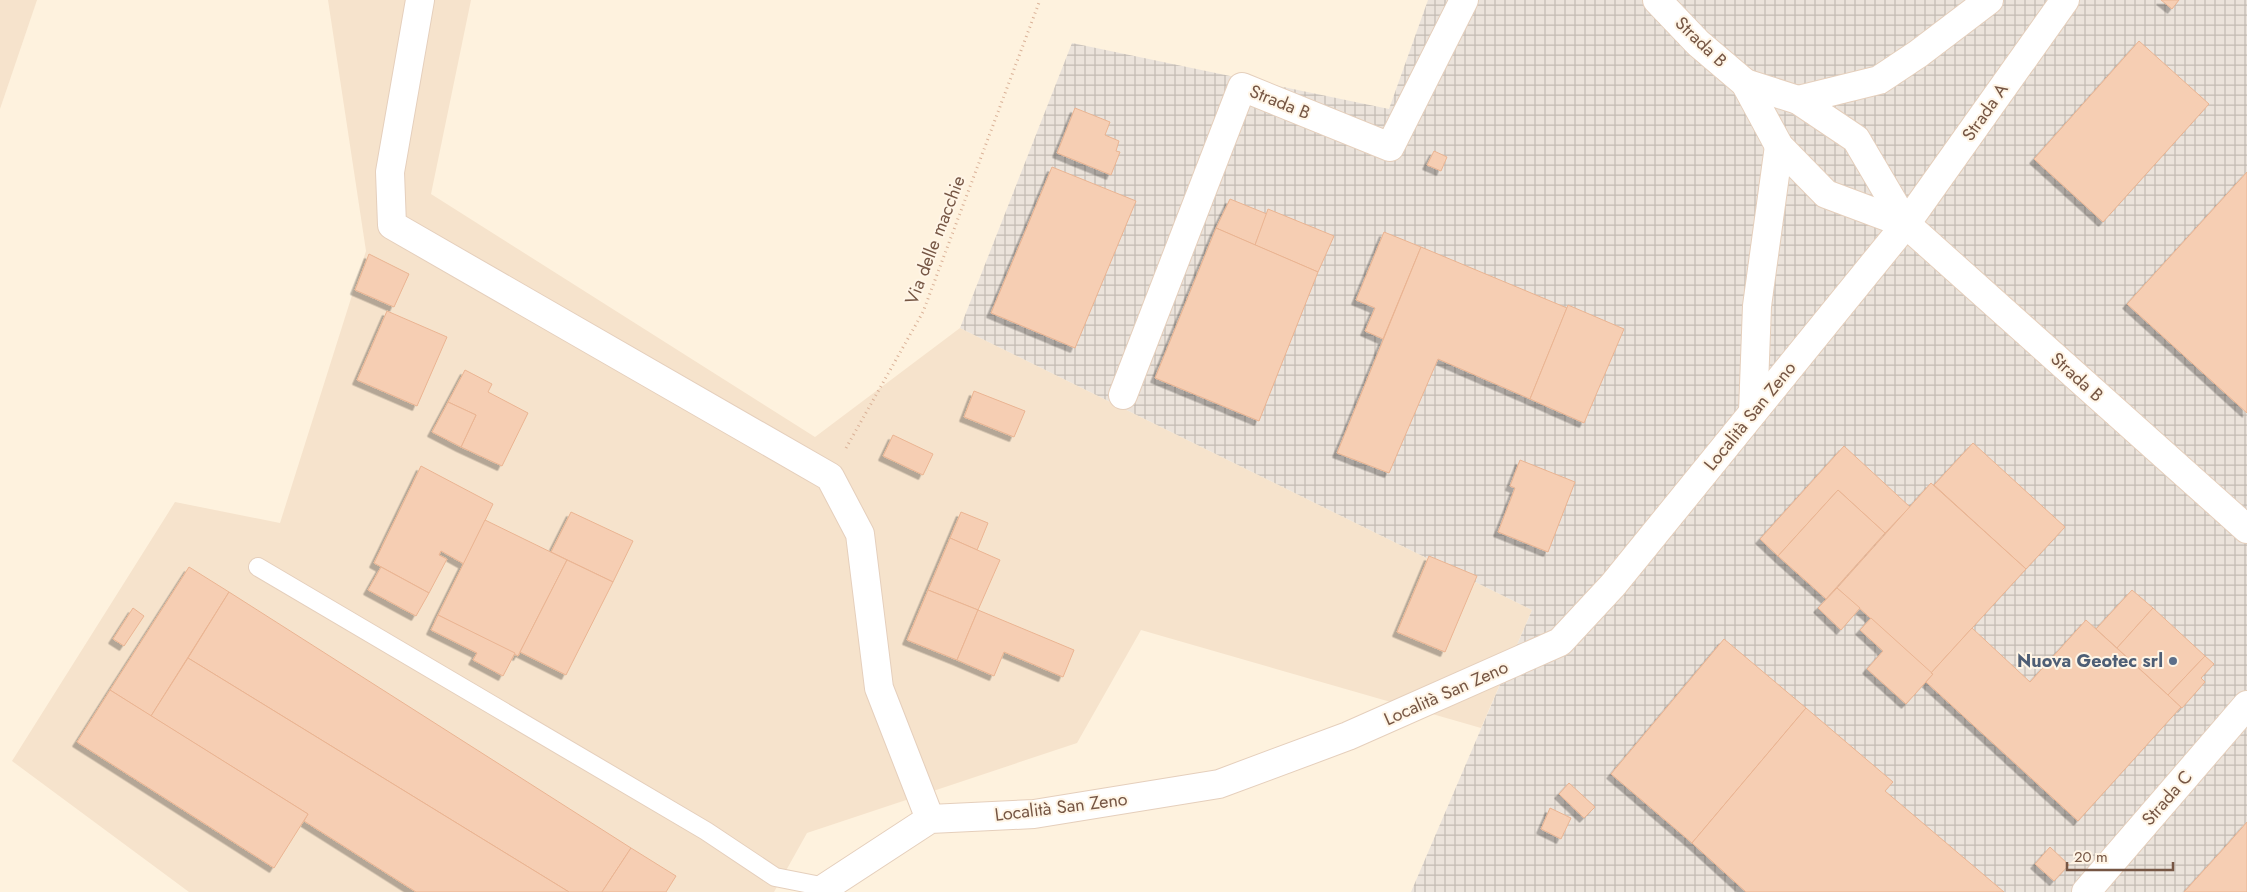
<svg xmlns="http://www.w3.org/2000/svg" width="2247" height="892" viewBox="0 0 2247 892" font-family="Jost,sans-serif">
  <defs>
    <pattern id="industrial-grid" width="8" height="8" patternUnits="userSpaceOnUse" patternTransform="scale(1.25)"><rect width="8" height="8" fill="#ebe3db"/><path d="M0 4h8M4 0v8" fill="none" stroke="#c3bbb3"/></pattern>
    <filter id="shadow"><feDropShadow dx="-4.5" dy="4.5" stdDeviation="0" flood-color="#0004"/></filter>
  </defs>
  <rect width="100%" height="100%" fill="#fef2de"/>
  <!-- residential -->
  <g fill="#f6e3cc">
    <polygon points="0,0 37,0 0,109"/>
    <polygon points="328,0 471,0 431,194 815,437 960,328 1532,610 1481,728 1141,630 1077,743 807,833 774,892 189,892 12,761 175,502 280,523 366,251"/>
  </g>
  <!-- industrial -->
  <polygon fill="url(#industrial-grid)" points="1428,0 2247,0 2247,892 1411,892 1532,610 960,328 1072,43 1389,109"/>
  <!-- building -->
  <g fill="#f6ceb3" stroke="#eab492" filter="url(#shadow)">
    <polygon points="2161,0 2179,0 2172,9"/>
    <polygon points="2139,41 2209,104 2103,222 2034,159"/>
    <polygon points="1075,108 1110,122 1105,135 1119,141 1116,151 1120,152 1111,175 1057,153"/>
    <polygon points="1434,151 1447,157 1441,171 1427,165"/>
    <polygon points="1052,167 1136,201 1075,348 991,313"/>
    <polygon points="2247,172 2247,413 2127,304"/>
    <polygon points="1230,199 1267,214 1255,245 1216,228"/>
    <polygon points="1268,209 1334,236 1318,272 1255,245"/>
    <polygon points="1216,228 1318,272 1259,421 1155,378"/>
    <polygon points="1384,232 1421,247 1383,339 1365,331 1375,308 1356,300"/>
    <polygon points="1421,247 1567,308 1530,399 1438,359 1389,473 1337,453"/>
    <polygon points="369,254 409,274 394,307 355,290"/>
    <polygon points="1568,305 1624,329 1584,423 1530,399"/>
    <polygon points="387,311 447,337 417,406 357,380"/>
    <polygon points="465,370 492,384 488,392 528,413 502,466 461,447 476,415 448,402"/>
    <polygon points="974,391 1025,411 1014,437 964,417"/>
    <polygon points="448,402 476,415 461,447 432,432"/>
    <polygon points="893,435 933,454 923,475 883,456"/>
    <polygon points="1973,443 2065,527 2026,569 1934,485"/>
    <polygon points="1844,446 1910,507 1885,533 1838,490 1778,556 1760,539"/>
    <polygon points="1520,460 1575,482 1548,552 1498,532 1515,488 1510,486"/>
    <polygon points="421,466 493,504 464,564 441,551 439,555 447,559 429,593 374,563"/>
    <polygon points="1931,483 2026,569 1931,673 1837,588"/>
    <polygon points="1838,490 1885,533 1826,599 1778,556"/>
    <polygon points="571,512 633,541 613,582 551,552"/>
    <polygon points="961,512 988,523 977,550 950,538"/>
    <polygon points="485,520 567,560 518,656 438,615"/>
    <polygon points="950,538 1000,560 978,610 928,590"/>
    <polygon points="1429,556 1477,576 1445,652 1397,632"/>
    <polygon points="567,560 613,582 566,675 520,652"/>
    <polygon points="189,567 229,592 151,716 110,690"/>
    <polygon points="381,567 429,593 416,616 368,590"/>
    <polygon points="1837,588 1860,608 1841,630 1818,608"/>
    <polygon points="928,590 978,610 957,660 907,640"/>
    <polygon points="2132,590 2153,608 2117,648 2096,629"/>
    <polygon points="229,592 631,848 602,892 569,892 188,658"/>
    <polygon points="133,608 144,616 124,646 113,639"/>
    <polygon points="2153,608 2205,656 2168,695 2117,648"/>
    <polygon points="978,610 1074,650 1063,677 1004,652 994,676 957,660"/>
    <polygon points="438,615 515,653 503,676 473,660 477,653 431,630"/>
    <polygon points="1871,618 1933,674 1906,704 1867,669 1883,651 1860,630"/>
    <polygon points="2086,620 2181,707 2078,821 1926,682 1933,674 1931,673 1972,628 2030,682"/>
    <polygon points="1724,639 1806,708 1692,843 1611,774"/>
    <polygon points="2205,656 2214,664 2201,678 2205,682 2182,708 2168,695"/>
    <polygon points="188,658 569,892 416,892 304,821 308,814 151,716"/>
    <polygon points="110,690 308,814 274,868 77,742"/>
    <polygon points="1806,708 1893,782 1885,791 2004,892 1746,892 1692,843"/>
    <polygon points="1569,783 1595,807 1584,818 1559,794"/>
    <polygon points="1550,808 1571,818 1561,839 1541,829"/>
    <polygon points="2247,822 2247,892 2184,892 2226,846"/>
    <polygon points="2050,847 2069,865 2054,881 2035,864"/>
    <polygon points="631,848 676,876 666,892 602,892"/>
  </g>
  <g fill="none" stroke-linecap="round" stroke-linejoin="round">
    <!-- lane casing -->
    <g stroke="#e5cfbc" stroke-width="20">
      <polyline id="lane" points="258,567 706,831 775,877 826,887"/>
    </g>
    <!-- street casing -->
    <g stroke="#e5cfbc" stroke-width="30">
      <g id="street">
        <polyline points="420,0 390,172 392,225 830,477 860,534 879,688 930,819"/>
        <polyline points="1657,0 1698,43 1745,83 1779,146 1826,194 1906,224"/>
        <polyline points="1745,83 1798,100 1856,139 1906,224 2247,529"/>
        <polyline points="1798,100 1879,80 1918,54 1989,0"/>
        <polyline points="1123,395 1242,87 1390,147 1464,0"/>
        <polyline points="1753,412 1757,306 1779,146"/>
        <polyline points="822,892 826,887 930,819 1034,814 1219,784 1348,736 1560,642 1613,585 1906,224 2065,0"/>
        <polyline points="2086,892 2247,705"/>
      </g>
    </g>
    <!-- path -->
    <polyline stroke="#dab197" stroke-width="3" stroke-dasharray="1 4" stroke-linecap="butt" points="846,448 923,312 1040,0"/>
    <!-- lane -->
    <use href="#lane" stroke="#fff" stroke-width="18"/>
    <!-- street -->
    <use href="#street" stroke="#fff" stroke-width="28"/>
  </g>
  <!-- markers -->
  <circle fill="#5c6f8a" stroke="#fff5e6" stroke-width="2" cx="2173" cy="661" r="5"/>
  <g text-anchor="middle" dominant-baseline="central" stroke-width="4" stroke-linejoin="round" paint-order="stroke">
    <!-- street labels -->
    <g font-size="18" fill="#765644" stroke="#fff5e6">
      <text transform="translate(1701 42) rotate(44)">Strada B</text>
      <text transform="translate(1280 102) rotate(22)">Strada B</text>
      <text transform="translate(1985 112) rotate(-55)">Strada A</text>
      <text transform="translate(935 240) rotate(-69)">Via delle macchie</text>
      <text transform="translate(2077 377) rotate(42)">Strada B</text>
      <text transform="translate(1750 416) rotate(-51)">Località San Zeno</text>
      <text transform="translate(1446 693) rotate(-24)">Località San Zeno</text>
      <text transform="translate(2167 798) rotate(-49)">Strada C</text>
      <text transform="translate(1061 807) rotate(-7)">Località San Zeno</text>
    </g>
    <!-- service labels -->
    <g font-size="18" font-weight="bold" fill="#4e5e75" stroke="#fff5e6" text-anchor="end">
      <text x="2163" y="661">Nuova Geotec srl</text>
    </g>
  </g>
  <!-- scale -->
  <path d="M2067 862v8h106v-8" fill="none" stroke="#765644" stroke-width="2.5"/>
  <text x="2074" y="862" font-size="15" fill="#765644" stroke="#fff5e6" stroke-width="4" paint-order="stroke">20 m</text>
</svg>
